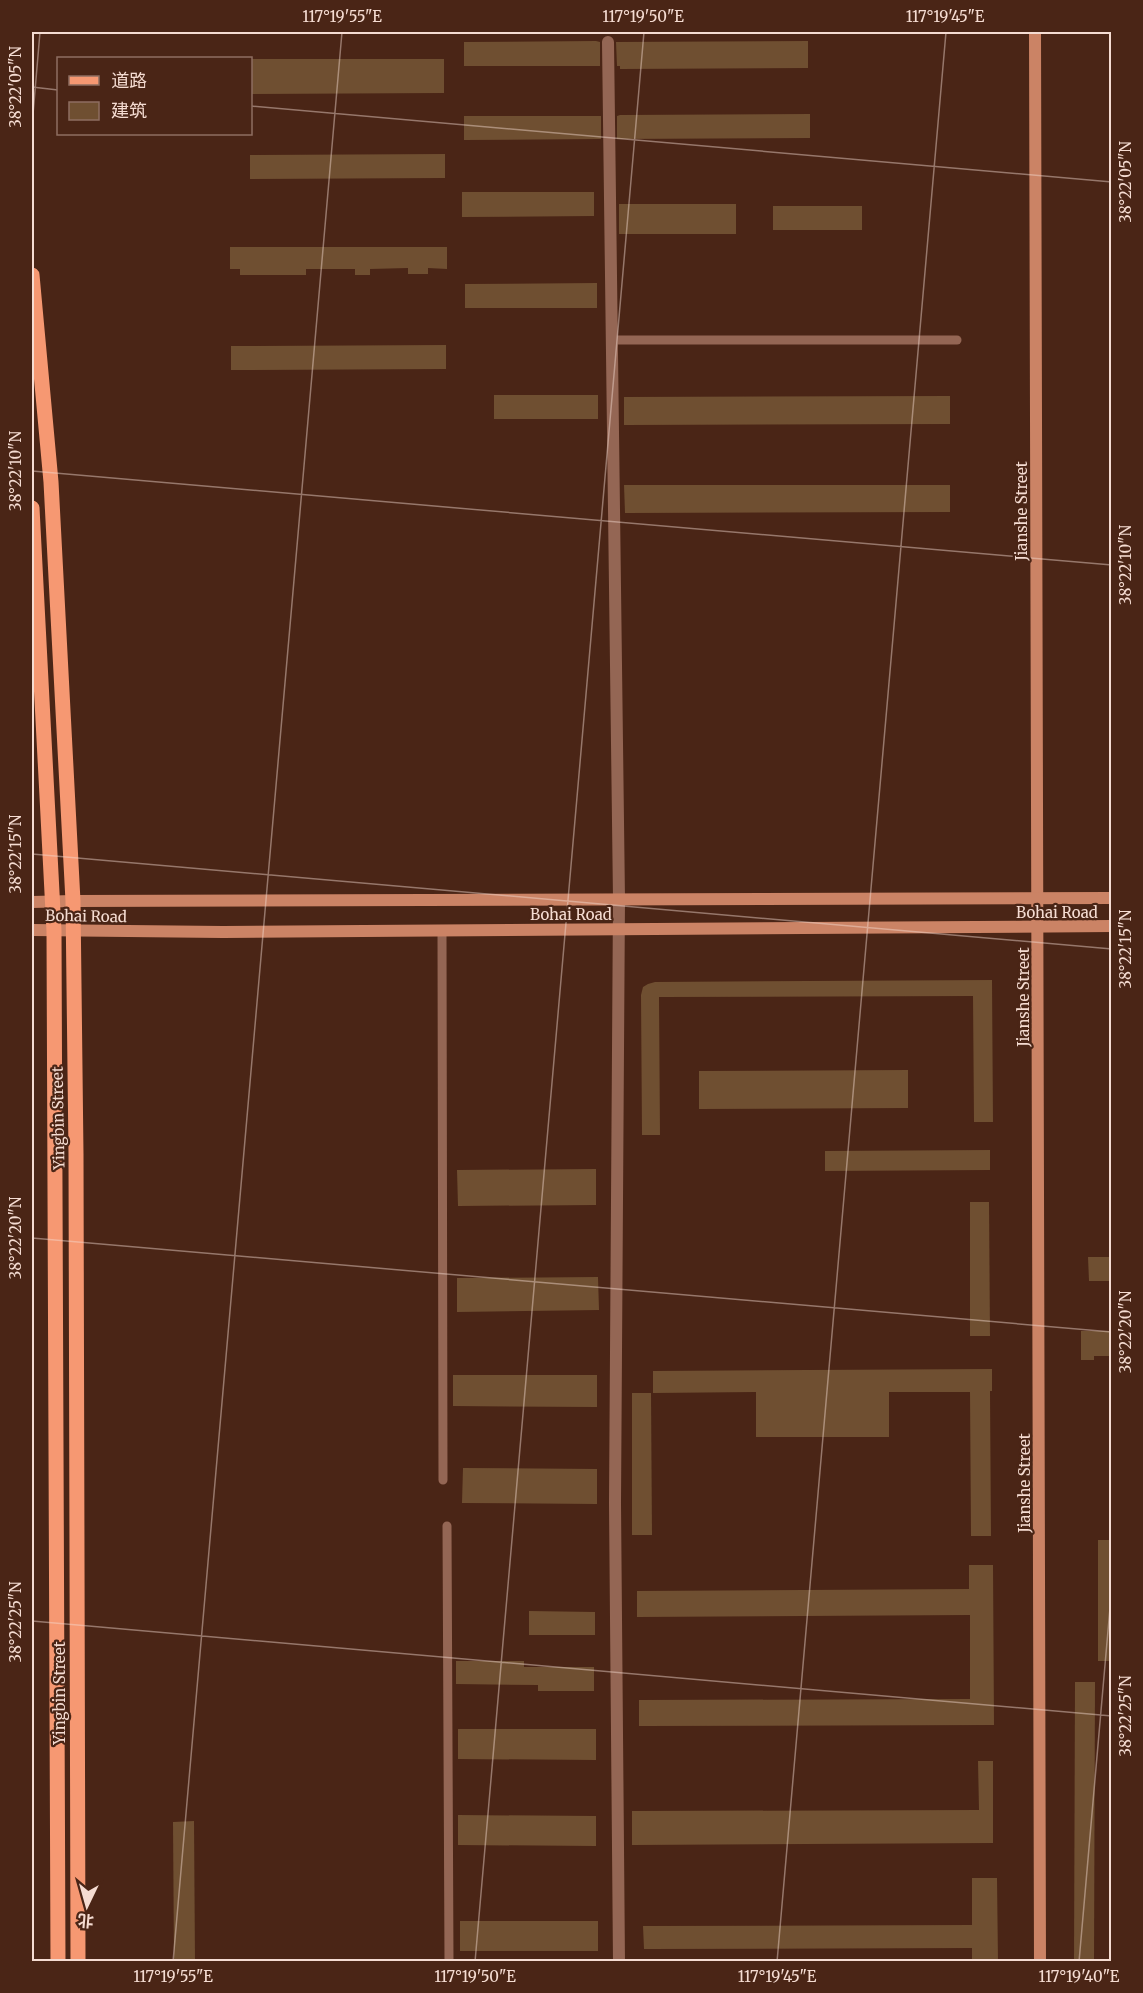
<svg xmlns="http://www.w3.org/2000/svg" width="1143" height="1993" viewBox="0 0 1143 1993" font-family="Merriweather,'Noto Sans SC',serif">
  <rect width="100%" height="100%" fill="#4a2516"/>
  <!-- building -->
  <g fill="#6f4f31">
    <polygon points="596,41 600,42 600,66 464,66 464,42"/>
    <polygon points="808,41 808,68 620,69 620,66 617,66 616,42"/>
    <polygon points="250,59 444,59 444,93 250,94"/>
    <polygon points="810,114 810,138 617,139 617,116 620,115"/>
    <polygon points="464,116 601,116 601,139 464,140"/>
    <polygon points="445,154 445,178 250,179 250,155"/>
    <polygon points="462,192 594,192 594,216 462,217"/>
    <rect x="619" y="204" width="117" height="30"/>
    <rect x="773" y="206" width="89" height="24"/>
    <polygon points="230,247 447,247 447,269 428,268 428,274 408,274 408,268 370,269 370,275 355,275 355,269 306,269 306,275 240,275 240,269 230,269"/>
    <polygon points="597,283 597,308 465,308 465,284"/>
    <polygon points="446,345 446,369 231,370 231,346"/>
    <rect x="494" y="395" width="104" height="24"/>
    <polygon points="950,396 950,424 624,425 624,397"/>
    <polygon points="624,485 950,485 950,512 625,513"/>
    <polygon points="992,980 993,1122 974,1122 973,996 659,997 660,1135 642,1135 641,995 643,987 648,984 655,982"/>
    <polygon points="908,1070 908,1108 699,1109 699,1071"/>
    <polygon points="990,1150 990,1170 825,1171 825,1151"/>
    <polygon points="596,1169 596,1205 458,1206 457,1170"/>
    <polygon points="970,1202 989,1202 990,1336 970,1336"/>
    <polygon points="1088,1257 1112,1257 1112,1281 1089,1281"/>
    <polygon points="598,1277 599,1310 457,1312 457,1278"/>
    <polygon points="1081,1331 1112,1331 1112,1356 1094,1356 1094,1360 1081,1360"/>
    <polygon points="992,1369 992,1391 990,1391 991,1536 971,1536 970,1392 889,1392 889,1437 756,1437 756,1392 653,1393 653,1371"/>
    <polygon points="453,1375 597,1375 597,1407 453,1406"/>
    <polygon points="632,1393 651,1393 652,1535 632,1535"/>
    <polygon points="463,1468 597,1469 597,1504 462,1503"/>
    <rect x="1098" y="1540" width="14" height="121"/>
    <polygon points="969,1565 993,1565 994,1725 639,1726 639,1700 970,1699 970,1615 637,1617 637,1591 969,1589"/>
    <polygon points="529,1611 595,1612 595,1635 529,1635"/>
    <polygon points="456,1661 524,1661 524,1667 594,1667 594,1691 538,1691 538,1685 456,1684"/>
    <polygon points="1075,1682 1095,1682 1094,1962 1074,1962"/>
    <polygon points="458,1729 596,1729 596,1760 458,1759"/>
    <polygon points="978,1761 993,1761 993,1843 632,1845 632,1811 979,1810"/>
    <polygon points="458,1815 596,1816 596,1846 458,1845"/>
    <polygon points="194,1821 195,1962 174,1962 173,1822"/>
    <polygon points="972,1878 997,1878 998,1962 972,1962 972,1948 644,1949 643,1926 972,1925"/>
    <rect x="460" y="1921" width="138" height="30"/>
  </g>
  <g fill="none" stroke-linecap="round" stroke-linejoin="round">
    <!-- lane -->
    <g stroke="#946654" stroke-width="9">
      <polyline points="613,340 957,340"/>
      <polyline points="442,930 443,1480"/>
      <polyline points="447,1526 449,1962"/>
    </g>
    <!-- street -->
    <polyline stroke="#946654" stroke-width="12" points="608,42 619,899 615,1503 619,1962"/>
    <!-- secondary -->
    <g stroke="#cb8365" stroke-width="12">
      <polyline points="1035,32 1040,1962"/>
      <polyline points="32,902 73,901 1112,898"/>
      <polyline points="32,930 223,932 1112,926"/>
    </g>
    <!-- primary -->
    <g stroke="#f69872" stroke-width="15">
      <polyline points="32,275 51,482 73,901 76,1154 78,1962"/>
      <polyline points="32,508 54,931 58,1962"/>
    </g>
  </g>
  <!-- ticks -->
  <path fill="none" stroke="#f5dcd2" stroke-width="1.5" stroke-opacity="0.45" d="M32 87 58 90M250 106 1112 182M32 126 40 32M32 471 1112 565M32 854 1112 949M32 1238 1112 1332M32 1621 1112 1716M173 1962 342 32M475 1962 644 32M777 1962 946 32M1079 1962 1112 1585"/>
  <g text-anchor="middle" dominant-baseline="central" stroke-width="4.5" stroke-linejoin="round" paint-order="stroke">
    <!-- street labels -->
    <g font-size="15" fill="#f5dcd2" stroke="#4a2516">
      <text transform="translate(1021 511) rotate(-90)">Jianshe Street</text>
      <text x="1057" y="912">Bohai Road</text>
      <text x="571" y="914">Bohai Road</text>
      <text transform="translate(86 916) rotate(1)">Bohai Road</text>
      <text transform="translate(1023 997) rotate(-90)">Jianshe Street</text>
      <text transform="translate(58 1118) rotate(-91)">Yingbin Street</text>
      <text transform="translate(1024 1483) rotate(-90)">Jianshe Street</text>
      <text transform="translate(59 1693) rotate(-90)">Yingbin Street</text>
    </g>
  </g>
  <!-- border -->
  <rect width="1143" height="1993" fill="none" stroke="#4a2516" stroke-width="66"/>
  <!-- legend -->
  <rect x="57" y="57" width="195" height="78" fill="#4a2516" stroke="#8e6e61" stroke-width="1.5"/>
  <rect x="69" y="76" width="30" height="9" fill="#f69872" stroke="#8e6e61" stroke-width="1.5"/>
  <text x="111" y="87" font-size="18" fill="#f5dcd2">道路</text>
  <rect x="69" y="102" width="30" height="18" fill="#6f4f31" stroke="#8e6e61" stroke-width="1.5"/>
  <text x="111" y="117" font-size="18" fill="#f5dcd2">建筑</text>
  <!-- north arrow -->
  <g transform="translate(87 1906) rotate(185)" stroke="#4a2516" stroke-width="4.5" paint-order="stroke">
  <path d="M0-4.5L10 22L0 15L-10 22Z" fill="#f5dcd2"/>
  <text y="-9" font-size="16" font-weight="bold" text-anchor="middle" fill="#f5dcd2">北</text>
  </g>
  <rect x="33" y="33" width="1077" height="1927" fill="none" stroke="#f5dcd2" stroke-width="2"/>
  <g font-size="15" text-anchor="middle" fill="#f5dcd2">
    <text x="342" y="22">117°19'55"E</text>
    <text x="643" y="22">117°19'50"E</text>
    <text x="945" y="22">117°19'45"E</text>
    <text transform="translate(16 87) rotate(-90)" y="5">38°22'05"N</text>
    <text transform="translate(1126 182) rotate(-90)" y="5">38°22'05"N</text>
    <text transform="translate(16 471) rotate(-90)" y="5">38°22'10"N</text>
    <text transform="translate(1126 565) rotate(-90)" y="5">38°22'10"N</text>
    <text transform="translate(16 854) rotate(-90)" y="5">38°22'15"N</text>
    <text transform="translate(1126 949) rotate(-90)" y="5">38°22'15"N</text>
    <text transform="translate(16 1238) rotate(-90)" y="5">38°22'20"N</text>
    <text transform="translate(1126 1332) rotate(-90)" y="5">38°22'20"N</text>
    <text transform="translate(16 1622) rotate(-90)" y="5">38°22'25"N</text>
    <text transform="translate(1126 1716) rotate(-90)" y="5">38°22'25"N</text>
    <text x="173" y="1982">117°19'55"E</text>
    <text x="475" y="1982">117°19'50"E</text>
    <text x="777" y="1982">117°19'45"E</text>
    <text x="1079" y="1982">117°19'40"E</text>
  </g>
</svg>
